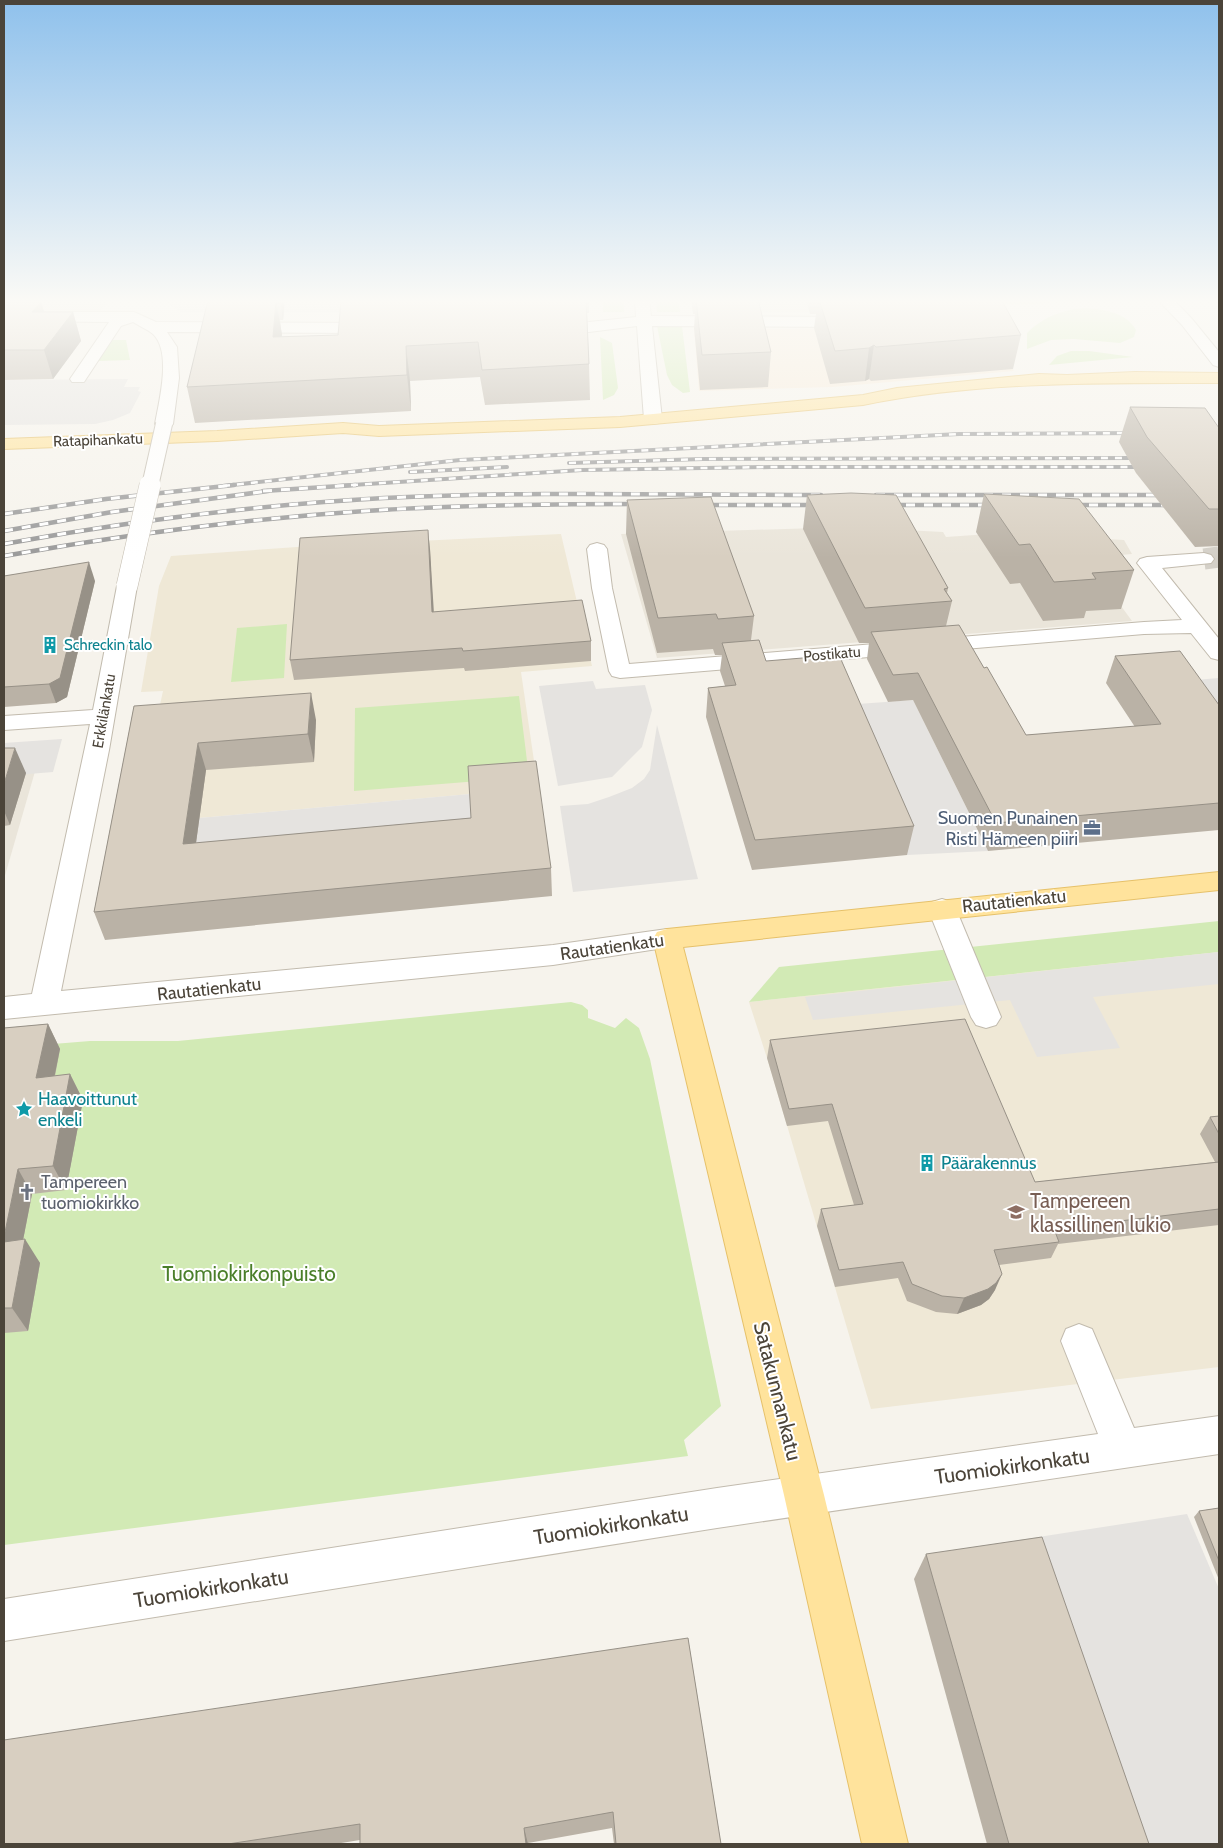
<svg xmlns="http://www.w3.org/2000/svg" width="1223" height="1848" viewBox="0 0 1223 1848" font-family="Cabin,sans-serif">
  <rect width="100%" height="100%" fill="#f6f3ec"/>
  <!-- residential -->
  <g fill="#eae5da">
    <polygon points="4,299 108,299 99,313 4,313"/>
    <polygon points="691,299 979,299 984,311 693,312"/>
    <polygon points="847,527 943,532 946,537 1003,533 1124,540 1132,554 1086,558 1132,621 657,658 621,534"/>
    <polygon points="36,768 4,879 4,770"/>
  </g>
  <!-- commercial -->
  <polygon fill="#f7ead8" points="990,328 1014,371 833,387 699,391 694,329"/>
  <!-- education -->
  <g fill="#efe8d6">
    <polygon points="561,534 592,666 521,672 538,788 199,818 156,723 163,691 141,692 159,586 171,556 297,547"/>
    <polygon points="1219,952 1219,1367 871,1409 767,1058 749,1002"/>
  </g>
  <!-- green -->
  <g fill="#d2eab5">
    <rect x="603" y="299" width="21" height="13"/>
    <polygon points="656,299 678,299 680,312 657,312"/>
    <polygon points="986,299 1075,299 1039,304 988,304"/>
    <path d="M1086 308C1105 310 1126 312 1136 330L1134 337 1120 343 1074 339 1051 340 1027 349V333C1043 317 1063 309 1086 308Z"/>
    <polygon points="657,326 682,326 690,392 683,393 672,385 667,375"/>
    <polygon points="600,337 612,343 618,388 614,395 603,400"/>
    <polygon points="112,340 126,340 130,360 98,361"/>
    <polygon points="1071,351 1089,351 1133,357 1049,365 1057,356"/>
    <polygon points="287,624 284,678 231,682 237,628"/>
    <polygon points="519,696 529,777 354,791 355,708"/>
    <polygon points="1219,921 1219,952 749,1002 779,967"/>
    <polygon points="571,1002 582,1005 588,1010 588,1018 615,1028 626,1018 639,1028 650,1059 721,1406 684,1440 688,1456 4,1545 4,1048 90,1041 178,1041"/>
  </g>
  <!-- parking -->
  <g fill="#e5e3e0">
    <polygon points="48,299 106,299 102,305 44,306"/>
    <polygon points="170,299 488,299 486,313 181,312 170,305"/>
    <polygon points="128,379 124,387 140,387 138,391 141,392 130,413 113,420 95,424 4,425 4,380"/>
    <polygon points="1219,678 1219,711 1195,680"/>
    <polygon points="593,681 596,689 645,685 652,710 642,747 612,777 558,786 539,686"/>
    <polygon points="913,700 988,851 907,855 844,705"/>
    <polygon points="657,725 698,879 573,892 560,806 588,804 609,797 632,788 644,779 650,770"/>
    <polygon points="62,739 53,772 4,776 4,743"/>
    <polygon points="470,794 474,846 191,872 199,818"/>
    <polygon points="1219,952 1219,984 1093,997 1120,1048 1037,1057 1010,1000 813,1020 805,997"/>
    <polygon points="1187,1514 1219,1589 1219,1844 1120,1844 1019,1540"/>
  </g>
  <g fill="none" stroke-linecap="round" stroke-linejoin="round">
    <!-- minor-tunnel -->
    <polyline stroke="#d4d0c8" stroke-width="21" stroke-dasharray="21 11" stroke-linecap="butt" points="1204,559 1219,557"/>
    <!-- minor casing -->
    <g stroke="#c2bbae" stroke-width="2">
      <g id="minor">
        <polygon points="635,299 649,299 651,316 851,317 856,319 859,322 856,325 851,327 652,326 662,419 659,423 653,424 647,423 644,419 637,326 589,332 550,333 545,331 542,328 545,325 550,323 589,322 636,317"/>
        <polygon points="1157,299 1173,299 1192,319 1219,352 1219,367 1213,365 1182,325"/>
        <path d="M134 312 156 322 377 323 382 325 385 328 382 331 377 333 167 332 177 347 179 378 173 424 170 428 164 429 158 428 155 424C159 401 172 352 153 334 147 329 139 326 133 322L121 326 84 382H72L70 379 109 322 4 321V312Z"/>
        <polygon points="597,543 604,545 607,549 612,588 629,664 1144,622 1182,620 1137,563 1140,559 1147,557 1204,553 1211,555 1214,559 1211,563 1162,568 1219,639 1219,660 1211,658 1191,633 1144,634 620,678 612,676 609,671 592,588 587,549 590,545"/>
        <polygon points="127,580 134,582 137,586 109,750 61,991 553,945 667,929 677,932 681,939 677,946 553,965 4,1019 4,997 32,994 90,724 4,730 4,716 93,710 117,586 120,582"/>
        <polygon points="942,899 952,902 956,909 1001,1017 996,1025 986,1028 976,1025 971,1017 928,909 932,902"/>
        <polygon points="1079,1324 1092,1329 1134,1428 1219,1416 1219,1454 717,1528 4,1641 4,1599 717,1488 1098,1434 1061,1341 1066,1329"/>
      </g>
    </g>
    <!-- major casing -->
    <g stroke="#e6c16a" stroke-width="2">
      <g id="major">
        <path d="M1135 372 1219 373V383C1100 383 980 381 863 405L620 427 379 436 343 433 217 441 4 449V439L217 431 343 423 379 426 620 417 863 395 897 388 1039 374 1067 375Z"/>
        <polygon points="1219,872 1219,890 683,947 824,1495 908,1844 862,1844 784,1495 653,939 657,932 667,929"/>
      </g>
    </g>
    <!-- minor -->
    <use href="#minor" fill="#fff" fill-rule="evenodd"/>
    <!-- major -->
    <use href="#major" fill="#ffe39c" fill-rule="evenodd"/>
    <!-- rail-far1 casing -->
    <g stroke="#9a9a9a" stroke-width="4">
      <g id="rail-far1">
        <polyline points="569,463 703,459 1142,458"/>
        <polyline points="410,472 507,467"/>
        <polyline points="223,486 460,460 959,434 1137,433"/>
        <polyline points="337,486 582,470 771,467 1147,467"/>
      </g>
    </g>
    <!-- rail casing -->
    <g stroke="#9a9a9a" stroke-width="4.5">
      <g id="rail">
        <polyline points="263,491 356,485"/>
        <polyline points="876,495 1168,495"/>
        <polyline points="701,505 818,505"/>
        <polyline points="888,505 996,505"/>
        <polyline points="1071,505 1176,505"/>
        <polyline points="4,514 106,499 234,485"/>
        <polyline points="4,531 112,512 268,491"/>
        <path d="M4 544C130 521 256 505 384 498 530 491 675 495 821 495"/>
        <path d="M4 556C123 535 244 519 365 511 457 505 549 504 641 504"/>
      </g>
    </g>
    <!-- rail-far1 -->
    <use href="#rail-far1" stroke="#fff" stroke-width="2.5" stroke-dasharray="7" stroke-linecap="butt"/>
    <!-- rail -->
    <use href="#rail" stroke="#fff" stroke-width="3" stroke-dasharray="9" stroke-linecap="butt"/>
    <!-- minor-bridge-far1 casing -->
    <g stroke="#c2bbae" stroke-width="18" stroke-linecap="butt">
      <polyline id="minor-bridge-far1" points="150,486 164,424"/>
    </g>
    <!-- minor-bridge casing -->
    <g stroke="#c2bbae" stroke-width="22" stroke-linecap="butt">
      <polyline id="minor-bridge" points="127,586 150,485"/>
    </g>
    <!-- minor-bridge-far1 -->
    <use href="#minor-bridge-far1" stroke="#fff" stroke-width="16"/>
    <!-- minor-bridge -->
    <use href="#minor-bridge" stroke="#fff" stroke-width="21"/>
  </g>
  <!-- wall -->
  <g fill="#bab2a6">
    <polygon points="4,299 20,299 19,302 41,302 44,312 73,312 81,341 53,379 4,380"/>
    <polygon points="214,299 285,299 283,320 280,320 282,337 338,335 344,299 589,299 589,313 587,313 589,364 590,400 485,405 480,377 410,381 411,411 195,423 187,387"/>
    <polygon points="691,299 758,299 771,352 768,387 700,390 694,328 695,314 693,314"/>
    <polygon points="806,299 1001,299 1021,335 1013,369 871,381 869,379 865,381 830,384 814,328 816,314 810,314"/>
    <polygon points="1130,407 1219,428 1219,546 1195,547 1136,473 1119,442"/>
    <polygon points="984,494 1134,570 1121,609 1086,611 1084,618 1043,621 1020,583 1010,584 976,532"/>
    <polygon points="807,495 948,588 947,593 952,601 946,626 984,668 1026,735 1135,727 1106,683 1115,656 1219,705 1219,830 988,851 913,700 888,702 867,659 869,643 859,643 803,529"/>
    <polygon points="627,500 754,616 751,640 766,661 914,826 907,855 752,870 706,717 708,688 725,686 720,671 722,655 715,655 713,649 657,653 626,534"/>
    <polygon points="430,549 433,612 591,641 591,661 465,671 464,668 294,680 290,660"/>
    <polygon points="4,576 95,581 67,697 56,703 4,707"/>
    <polygon points="134,706 316,720 314,762 206,770 196,843 471,818 551,868 552,896 105,940 94,912"/>
    <polygon points="4,748 26,773 10,825 4,826"/>
    <polygon points="48,1024 60,1049 55,1076 70,1074 83,1100 66,1190 32,1194 23,1240 40,1263 28,1331 4,1333 4,1028"/>
    <polygon points="770,1040 1035,1182 1215,1162 1200,1134 1210,1117 1219,1116 1219,1225 1058,1244 1051,1258 999,1265 995,1290 989,1299 981,1305 957,1314 936,1312 907,1301 898,1278 835,1287 817,1226 821,1209 854,1205 828,1121 787,1126 767,1058"/>
    <polygon points="1219,1508 1219,1580 1194,1517 1199,1511"/>
    <polygon points="926,1554 1149,1844 987,1844 914,1579"/>
    <polygon points="688,1638 721,1844 614,1844 612,1828 528,1843 360,1840 335,1844 4,1844"/>
  </g>
  <!-- shaded-wall -->
  <g fill="#979187">
    <polygon points="8,299 20,299 12,310"/>
    <polygon points="280,299 285,299 283,320"/>
    <polygon points="562,299 585,299 563,321"/>
    <polygon points="276,301 282,334 279,372 273,337"/>
    <polygon points="41,302 50,330 32,312"/>
    <polygon points="73,312 81,341 53,379 44,350"/>
    <polygon points="874,345 869,379 865,381 869,348"/>
    <polygon points="406,346 410,381 411,411 407,375"/>
    <polygon points="428,530 430,549 435,631 432,612"/>
    <polygon points="89,562 95,581 67,697 56,703 49,684"/>
    <polygon points="311,693 316,720 314,762 308,734"/>
    <polygon points="198,743 206,770 192,872 183,844"/>
    <polygon points="15,748 26,773 10,825 4,811 4,784"/>
    <polygon points="48,1024 60,1049 49,1103 36,1078"/>
    <polygon points="70,1074 83,1100 66,1190 53,1166"/>
    <polygon points="18,1169 32,1194 18,1266 4,1243 4,1237"/>
    <polygon points="25,1239 40,1263 28,1331 12,1308"/>
    <polygon points="1002,1274 995,1290 989,1299 981,1305 957,1314 964,1298"/>
    <polygon points="524,1828 528,1844 526,1844"/>
  </g>
  <!-- building -->
  <g fill="#d8cfc1" stroke="#979187">
    <polygon points="586,299 589,364 482,370 478,342 406,346 407,375 187,387 208,300 276,301 273,337 338,335 341,301 562,301"/>
    <polygon points="696,299 758,299 771,352 702,355"/>
    <polygon points="819,299 1001,299 1021,335 876,347 874,345 869,348 835,351"/>
    <polygon points="4,302 41,302 32,312 73,312 44,350 4,350"/>
    <polygon points="1130,407 1205,408 1219,428 1219,509 1209,509 1147,437"/>
    <polygon points="851,493 896,495 948,588 944,589 952,601 865,608 807,495"/>
    <polygon points="984,494 1079,499 1134,570 1092,573 1096,579 1054,582 1030,544 1019,545"/>
    <polygon points="711,497 754,616 718,619 716,614 658,618 627,500"/>
    <polygon points="428,530 432,612 582,600 591,641 463,651 462,648 290,660 300,538"/>
    <polygon points="89,562 60,678 49,684 4,687 4,576"/>
    <polygon points="959,625 984,668 987,667 1026,735 1161,724 1115,656 1180,651 1219,705 1219,803 996,823 918,673 893,675 871,632"/>
    <polygon points="759,640 766,661 839,655 914,826 755,840 708,688 736,685 722,643"/>
    <polygon points="311,693 308,734 198,743 183,844 471,818 468,766 536,761 551,868 94,912 134,706"/>
    <polygon points="4,748 15,748 4,784"/>
    <polygon points="965,1019 1035,1182 1219,1162 1219,1209 1054,1229 1059,1242 994,1250 1002,1274 996,1283 988,1289 964,1298 942,1296 912,1284 903,1262 839,1270 821,1209 863,1204 832,1104 789,1109 770,1040"/>
    <polygon points="48,1024 36,1078 70,1074 53,1166 18,1169 4,1237 4,1028"/>
    <polygon points="1219,1116 1219,1134 1210,1117"/>
    <polygon points="25,1239 12,1308 4,1308 4,1242"/>
    <polygon points="1219,1508 1219,1561 1199,1511"/>
    <polygon points="1042,1537 1149,1844 1009,1844 926,1554"/>
    <polygon points="688,1638 721,1844 616,1844 613,1812 524,1828 526,1844 360,1844 360,1824 228,1844 4,1844 4,1740"/>
  </g>
  <!-- sky -->
  <linearGradient id="sky" x2="0" y2="1"><stop stop-color="#8fc1ec"/><stop offset="0.54" stop-color="#fbfaf6"/><stop offset="1" stop-color="#fbfaf6" stop-opacity="0"/></linearGradient>
  <rect width="1223" height="558" fill="url(#sky)"/>
  <!-- icons -->
  <defs>
    <g id="building-bare" transform="scale(1.35)"><path d="M-4-6H4V6H1V3H-1V6H-4ZM-2.5-4.3h1.7v1.8h-1.7ZM.8-4.3h1.7v1.8H.8ZM-2.5-1h1.7V.8h-1.7ZM.8-1h1.7V.8H.8Z" fill="#0f9aa8" stroke="#fff" stroke-width="2.5" paint-order="stroke"/></g>
    <g id="office-bare" transform="scale(1.35)"><path d="M-6-3h4V-5.5h4V-3h4V5H-6ZM-1-4.5V-3h2v-1.5ZM-6 0V1H6V0Z" fill="#5c6f8a" stroke="#fff" stroke-width="2.5" paint-order="stroke"/></g>
    <g id="sight-bare" transform="scale(1.35)"><path d="M0-6L1.8-2.2L6-1.7L2.9 1.2L3.7 5.4L0 3.3L-3.7 5.4L-2.9 1.2L-6-1.7L-1.8-2.2Z" fill="#0f9aa8" stroke="#fff" stroke-width="2.5" paint-order="stroke"/></g>
    <g id="church-bare" transform="scale(1.35)"><path d="M-1.2-6h2.4v3.5h3.3v2.4h-3.3V6h-2.4V-.1h-3.3v-2.4h3.3Z" fill="#6b7280" stroke="#fff" stroke-width="2.5" paint-order="stroke"/></g>
    <g id="school-bare" transform="scale(1.35)"><path d="M0-5L7-2L0 1L-7-2ZM-4 1L0 2.5L4 1V4Q0 6-4 4Z" fill="#8d6e63" stroke="#fff" stroke-width="2.5" paint-order="stroke"/></g>
  </defs>
  <g fill-rule="evenodd">
    <use href="#building-bare" x="50" y="645"/>
    <use href="#office-bare" x="1092" y="828"/>
    <use href="#sight-bare" x="24" y="1109"/>
    <use href="#building-bare" x="927" y="1163"/>
    <use href="#church-bare" x="27" y="1192"/>
    <use href="#school-bare" x="1016" y="1212"/>
  </g>
  <g text-anchor="middle" dominant-baseline="central" stroke-width="4" stroke-linejoin="round" paint-order="stroke">
    <!-- far-street labels -->
    <g font-size="15" fill="#4b4439" stroke="#fff">
      <text transform="translate(98 440) rotate(-2)">Ratapihankatu</text>
      <text transform="translate(832 654) rotate(-5)">Postikatu</text>
      <text transform="translate(104 711) rotate(-80)">Erkkilänkatu</text>
    </g>
    <!-- far-culture labels -->
    <g font-size="15" fill="#0d838f" stroke="#fff" text-anchor="start">
      <text x="64" y="645">Schreckin talo</text>
    </g>
    <!-- service labels -->
    <g font-size="18" fill="#4e5e75" stroke="#fff" text-anchor="end">
      <text x="1078" y="818">Suomen Punainen<tspan x="1078" dy="21">Risti Hämeen piiri</tspan></text>
    </g>
    <!-- street labels -->
    <g font-size="18" fill="#4b4439" stroke="#fff">
      <text transform="translate(1014 901) rotate(-6)">Rautatienkatu</text>
      <text transform="translate(612 947) rotate(-8)">Rautatienkatu</text>
      <text transform="translate(209 989) rotate(-6)">Rautatienkatu</text>
    </g>
    <!-- culture labels -->
    <g font-size="18" fill="#0d838f" stroke="#fff" text-anchor="start">
      <text x="38" y="1099">Haavoittunut<tspan x="38" dy="21">enkeli</tspan></text>
      <text x="941" y="1163">Päärakennus</text>
    </g>
    <!-- worship labels -->
    <g font-size="18" fill="#5b616d" stroke="#fff" text-anchor="start">
      <text x="41" y="1182">Tampereen<tspan x="41" dy="21">tuomiokirkko</tspan></text>
    </g>
    <!-- near-education labels -->
    <g font-size="21" fill="#785e54" stroke="#fff" text-anchor="start">
      <text x="1030" y="1200">Tampereen<tspan x="1030" dy="24">klassillinen lukio</tspan></text>
    </g>
    <!-- near-park labels -->
    <g font-size="21" fill="#4a7f2a" stroke="#fff">
      <text x="249" y="1273">Tuomiokirkonpuisto</text>
    </g>
    <!-- near-street labels -->
    <g font-size="21" fill="#4b4439" stroke="#fff">
      <text transform="translate(778 1391) rotate(76)">Satakunnankatu</text>
      <text transform="translate(1012 1466) rotate(-8)">Tuomiokirkonkatu</text>
      <text transform="translate(611 1525) rotate(-9)">Tuomiokirkonkatu</text>
      <text transform="translate(211 1588) rotate(-9)">Tuomiokirkonkatu</text>
    </g>
  </g>
  <!-- border -->
  <rect width="1223" height="1848" fill="none" stroke="#4b4439" stroke-width="10"/>
</svg>
